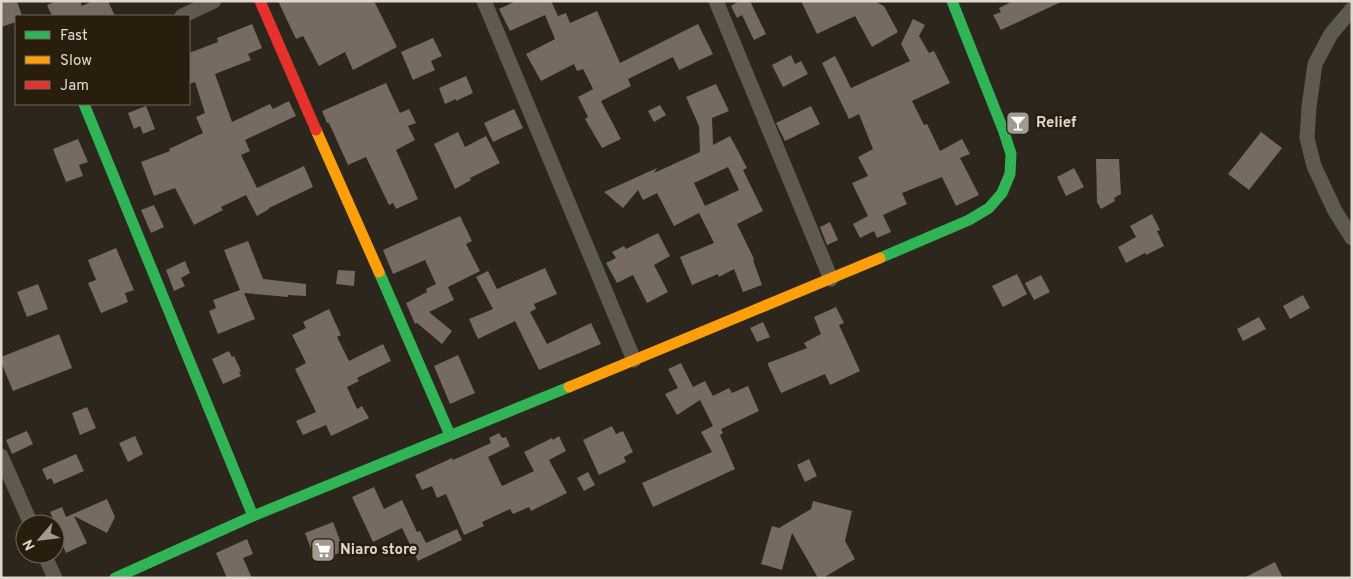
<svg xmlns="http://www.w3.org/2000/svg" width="1353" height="579" viewBox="0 0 1353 579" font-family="Overpass,sans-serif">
  <rect width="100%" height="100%" fill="#2d261d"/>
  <!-- building -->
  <g fill="#766a62" fill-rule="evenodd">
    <polygon points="1,1 17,1 22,16 16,16 16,22 1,27"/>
    <polygon points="56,1 80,1 82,6 93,1 108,1 115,16 52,16 47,5"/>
    <polygon points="278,1 374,1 397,47 353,70 345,52 319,66 303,36 296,39"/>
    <polygon points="516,1 551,1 558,16 566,13 570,23 597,11 620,63 698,24 713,54 679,70 673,57 628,79 631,86 601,101 621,139 602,148 585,119 588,117 578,97 593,89 583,69 577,71 574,64 541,81 526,54 555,39 545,15 510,31 499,9"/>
    <polygon points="739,1 750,1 766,34 754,40 742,15 737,18 731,6"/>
    <polygon points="801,1 874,1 884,6 898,32 872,47 855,16 817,34"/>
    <polygon points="1013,1 1063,1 1001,30 993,15 1001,12 999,8"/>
    <polygon points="913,19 925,25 919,36 929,53 934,51 950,83 912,101 924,125 927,124 940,151 962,139 970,154 960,158 979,195 956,206 942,177 902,193 907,204 883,215 891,232 877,238 874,231 860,238 853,224 868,216 852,183 868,176 858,157 873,149 859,114 849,119 822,63 835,56 851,88 910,61 901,44"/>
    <polygon points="252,24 262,48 248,54 251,60 215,74 232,122 270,104 273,109 289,101 296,116 245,140 250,151 241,155 257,188 304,166 313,187 269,208 269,209 257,216 246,195 221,207 223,210 194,225 175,188 154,196 141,162 170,151 169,149 203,133 196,117 205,113 195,82 189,84 189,53 218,42 217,38"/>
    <polygon points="433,38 442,56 431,61 435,70 413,80 401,52"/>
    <polygon points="791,55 795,64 801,61 808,74 783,87 772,65"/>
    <polygon points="466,76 473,93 456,101 456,99 445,104 439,88"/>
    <polygon points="386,83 400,113 409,109 416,123 408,126 415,140 396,150 418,199 396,209 393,203 389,205 366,157 348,165 329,123 327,123 322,111"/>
    <path d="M716 84 729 111 712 118 713 145 730 136 747 168 743 170 763 211 737 224 754 259 753 260 762 285 743 292 734 269 719 277 718 274 692 285 680 257 714 243 699 213 674 226 657 193 643 200 638 190 623 208 604 192 657 168 654 173 700 152 699 126 686 97ZM728 167 739 190 705 206 694 183Z"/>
    <polygon points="660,105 666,115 654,122 648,111"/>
    <polygon points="146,106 155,129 143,134 140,126 134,129 128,113"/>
    <polygon points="811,106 820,124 785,141 776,123"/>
    <polygon points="514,109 523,128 493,142 484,123"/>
    <polygon points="458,132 465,147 486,136 500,163 470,178 471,180 455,189 434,144"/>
    <polygon points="1261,132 1282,148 1249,190 1228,174"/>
    <polygon points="78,139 88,162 79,165 83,176 66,182 53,149"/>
    <polygon points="1096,159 1119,159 1121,194 1114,198 1115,201 1101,209 1097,202"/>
    <polygon points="1074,168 1084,187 1066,196 1057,177"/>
    <polygon points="154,205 164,227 151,233 141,210"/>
    <polygon points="1152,214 1160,230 1157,231 1164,246 1146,255 1145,253 1126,263 1118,247 1136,237 1130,226"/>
    <polygon points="460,216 472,241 466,244 480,271 448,287 454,300 429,312 452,331 442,344 417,323 415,324 406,303 427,292 426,289 436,284 425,260 393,274 383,250"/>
    <polygon points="830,222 838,240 827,245 820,227"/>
    <polygon points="658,233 670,256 654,265 668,292 647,303 633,275 617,283 606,263 616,258 612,252 624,246 626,249"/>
    <polygon points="248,241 263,279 306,284 306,296 288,295 288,297 244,293 255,319 218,334 209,311 216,308 213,300 240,290 224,250"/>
    <polygon points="116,248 134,290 125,293 128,302 101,313 88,283 96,280 88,260"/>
    <polygon points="185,261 190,273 181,278 185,286 174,291 166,270"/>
    <polygon points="545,268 557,294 534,304 536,309 530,312 547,344 591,323 601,344 539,370 515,321 478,339 469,319 493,309 476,277 488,271 497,289"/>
    <polygon points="338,270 355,271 354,286 336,284"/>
    <polygon points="1017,274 1027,294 1003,307 992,286"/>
    <polygon points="1041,275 1050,292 1034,300 1025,283"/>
    <polygon points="38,284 48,309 27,317 17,292"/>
    <polygon points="1303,295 1310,308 1290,319 1283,306"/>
    <polygon points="836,307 844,323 839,325 860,371 830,385 825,374 781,393 768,365 768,363 807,348 804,343 821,334 814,317"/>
    <polygon points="329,309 341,335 337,337 349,361 383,344 391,361 357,378 359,381 347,387 357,409 362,406 369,418 331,436 326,425 303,435 296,421 316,412 295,369 306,363 292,335 306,328 303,322"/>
    <polygon points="1259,317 1266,329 1243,341 1237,329"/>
    <polygon points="763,322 770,337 757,342 750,328"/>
    <polygon points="59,334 72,368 13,391 1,362 1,357"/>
    <polygon points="229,351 232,357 234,356 241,371 239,372 241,376 223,384 212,359"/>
    <polygon points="458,355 475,393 450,404 434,366"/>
    <polygon points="681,363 693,387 705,381 713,396 729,388 732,393 748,386 759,411 721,429 723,433 720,435 735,469 653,507 642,483 712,452 701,432 713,426 700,400 677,415 665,394 678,388 668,369"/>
    <polygon points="87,407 96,428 80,435 72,413"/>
    <polygon points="612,426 616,434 623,431 633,452 624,457 626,462 599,475 583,440"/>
    <polygon points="27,431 33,444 12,454 6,440"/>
    <polygon points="499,433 502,438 506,437 510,446 488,457 502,486 534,471 524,452 552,438 553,440 559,436 566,451 549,460 567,493 531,511 529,507 513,514 510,509 482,522 484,526 464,535 446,494 437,498 432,486 422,490 415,475 452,458 453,460 491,443 489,438"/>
    <polygon points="135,436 143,454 128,462 119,443"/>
    <polygon points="76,454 84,471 54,484 51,478 47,480 42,469"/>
    <polygon points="809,459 817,476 805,482 797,465"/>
    <polygon points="588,472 595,485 584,491 577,478"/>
    <polygon points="374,487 384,509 402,500 417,532 420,531 426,543 457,529 462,540 418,561 402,528 373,542 352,497"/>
    <polygon points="107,499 115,517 107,533 74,516 87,543 66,553 57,532 59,531 50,512 62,507 66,517"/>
    <polygon points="813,501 852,511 845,541 855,559 823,578 818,578 792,533 782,570 761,564 772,526 779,528 811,509"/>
    <polygon points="333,522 344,551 316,562 305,533"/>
    <polygon points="247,539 253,554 243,558 252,578 227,578 216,553"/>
    <polygon points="1275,562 1283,578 1244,578"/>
  </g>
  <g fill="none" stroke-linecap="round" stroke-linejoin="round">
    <!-- street -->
    <g stroke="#5e5a4f" stroke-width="15">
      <polyline points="484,1 634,360"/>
      <polyline points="716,1 831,279"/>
      <polyline points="1352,9 1331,34 1315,64 1309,107 1307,138 1314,166 1335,211 1352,238"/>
      <polyline points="182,16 214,1"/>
      <polyline points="1,456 31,524"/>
      <polyline points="44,554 55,578"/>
    </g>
    <!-- fast -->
    <g stroke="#30b455" stroke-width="11">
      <polyline points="84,104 253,516"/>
      <polyline points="880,258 969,220 989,208 1002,193 1010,174 1011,154 1004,132 952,1"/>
      <polyline points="379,272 450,435"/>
      <polyline points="115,578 253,516 569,387"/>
    </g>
    <!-- slow -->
    <g stroke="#ff9f0a" stroke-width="11">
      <polyline points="316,130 379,272"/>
      <polyline points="569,387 880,258"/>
    </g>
    <!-- jam -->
    <polyline stroke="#e5322d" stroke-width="11" points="260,1 316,130"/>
  </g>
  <!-- icons -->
  <defs>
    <g id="bar-square" transform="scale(1.25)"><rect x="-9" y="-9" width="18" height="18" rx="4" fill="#a19a8f" stroke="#291d0d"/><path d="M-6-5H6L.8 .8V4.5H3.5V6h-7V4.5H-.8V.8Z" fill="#fff"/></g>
    <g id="supermarket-square" transform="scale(1.25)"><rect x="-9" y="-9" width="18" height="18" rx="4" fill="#a19a8f" stroke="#291d0d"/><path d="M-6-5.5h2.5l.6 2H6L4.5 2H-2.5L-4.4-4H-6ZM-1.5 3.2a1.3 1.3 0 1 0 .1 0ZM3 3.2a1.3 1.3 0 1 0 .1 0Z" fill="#fff"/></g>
  </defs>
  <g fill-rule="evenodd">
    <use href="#bar-square" x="1018" y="123"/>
    <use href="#supermarket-square" x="323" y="550"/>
  </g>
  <g text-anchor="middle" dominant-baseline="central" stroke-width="5" stroke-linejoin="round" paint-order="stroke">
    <!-- poi labels -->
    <g font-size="15" font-weight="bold" fill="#e0d8cd" stroke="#291d0d" text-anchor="start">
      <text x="1036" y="123">Relief</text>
      <text x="340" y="550">Niaro store</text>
    </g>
  </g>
  <!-- border -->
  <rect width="1353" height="579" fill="none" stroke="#e0d8cd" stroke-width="5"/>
  <!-- legend -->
  <rect x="15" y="15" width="175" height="90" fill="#291d0d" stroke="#72685a"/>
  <rect x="25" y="31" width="25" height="8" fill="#30b455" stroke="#72685a"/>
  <text x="60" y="40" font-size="15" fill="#e0d8cd">Fast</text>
  <rect x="25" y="56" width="25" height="8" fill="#ff9f0a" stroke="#72685a"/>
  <text x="60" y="65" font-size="15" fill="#e0d8cd">Slow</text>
  <rect x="25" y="81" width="25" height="8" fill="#e5322d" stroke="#72685a"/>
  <text x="60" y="90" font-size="15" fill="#e0d8cd">Jam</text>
  <!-- north arrow -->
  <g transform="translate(40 539) rotate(242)"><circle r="24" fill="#291d0d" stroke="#72685a"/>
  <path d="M0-4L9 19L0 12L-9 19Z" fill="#a19a8f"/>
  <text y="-8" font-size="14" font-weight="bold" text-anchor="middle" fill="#e0d8cd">N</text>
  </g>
</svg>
